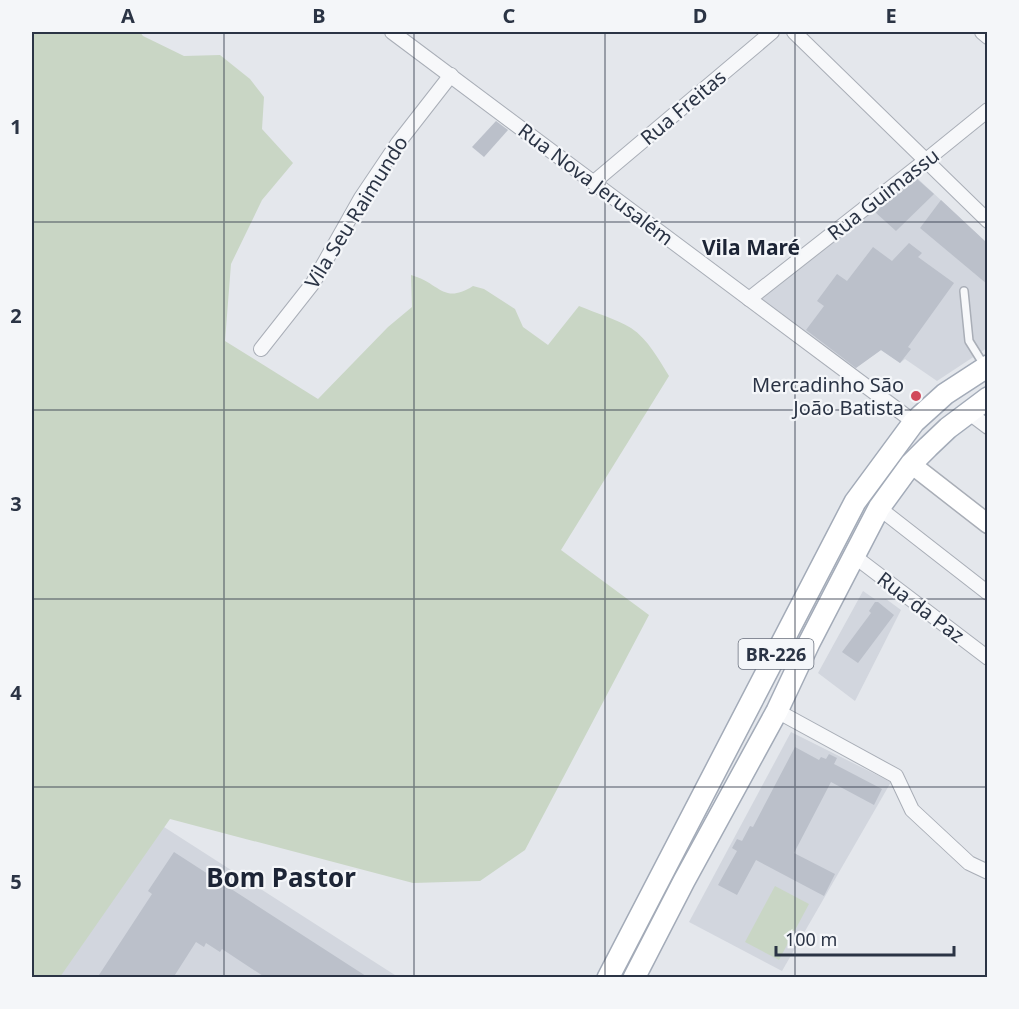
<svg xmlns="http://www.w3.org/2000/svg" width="1019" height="1009" viewBox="0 0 1019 1009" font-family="'Noto Sans',sans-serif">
  <rect width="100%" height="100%" fill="#e4e7ec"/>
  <!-- built -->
  <g fill="#d2d6de">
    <polygon points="916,177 987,243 987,278 984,281 987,284 987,348 937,381 905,359 900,363 881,350 853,370 760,299"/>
    <polygon points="863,591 876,600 886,599 901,610 855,701 818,673"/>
    <polygon points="791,732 891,782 782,971 689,922"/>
    <polygon points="32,740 111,793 398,977 32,977"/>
  </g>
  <!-- green -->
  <g fill="#c9d6c5">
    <path d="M32 32H140L143 36 184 56 220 55 250 79 264 97 262 129 293 163 262 200 231 264 225 341 318 399 388 327 412 307 411 275C440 283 443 305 473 286L484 289 515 309 523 327 548 345 579 306C596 313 616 319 631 328 648 339 659 360 669 376L561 550 649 615 525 850 480 881 413 883 170 819 60 977H32Z"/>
    <polygon points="775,886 809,904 779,960 745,942"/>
  </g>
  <!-- building -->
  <g fill="#bbc0ca">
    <polygon points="496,121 508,130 484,157 472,147"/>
    <polygon points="917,179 934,194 896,231 875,212"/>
    <polygon points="941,200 987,243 987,284 920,228"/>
    <polygon points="909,243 922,253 918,257 954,283 908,347 911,349 900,363 881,350 856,368 806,330 824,306 817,301 837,274 847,281 873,247 892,261"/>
    <polygon points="875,602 878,602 894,615 858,663 842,652 871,613 869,611"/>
    <polygon points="795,747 819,760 821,757 826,759 829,754 837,758 834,764 882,789 874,805 831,782 794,853 835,874 824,896 756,860 737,895 718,885 737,851 732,848 737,839 742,841 750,826 753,827"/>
    <polygon points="174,852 369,978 266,978 222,949 220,952 206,943 204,947 196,942 173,978 97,978 152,894 148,891"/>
  </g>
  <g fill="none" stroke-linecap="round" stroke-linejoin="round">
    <!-- lane casing -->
    <g stroke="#a9aeb7" stroke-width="10">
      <polyline id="lane" points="964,291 969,341 984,365"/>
    </g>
    <!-- street casing -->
    <g stroke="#a9aeb7" stroke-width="16">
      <g id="street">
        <polyline points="392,32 914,422"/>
        <polyline points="794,32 988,221"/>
        <polyline points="982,32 988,37"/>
        <polyline points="594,182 772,32"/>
        <polyline points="749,299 925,161 988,110"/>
        <polyline points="261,349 313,283 361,198 398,143 451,75"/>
        <polyline points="968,412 988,427"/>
        <polyline points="879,508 988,593"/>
        <polyline points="854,556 988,658"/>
        <polyline points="777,711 896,776 912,810 969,863 988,872"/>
      </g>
    </g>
    <!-- secondary casing -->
    <g stroke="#a9aeb7" stroke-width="21">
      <polyline id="secondary" points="911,464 988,524"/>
    </g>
    <!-- primary casing -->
    <g stroke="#a3abb8" stroke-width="24">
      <g id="primary">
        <polyline points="608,978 855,502 914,422 945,394 988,366"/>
        <polyline points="634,978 684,881 777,711 809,643 879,508 911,464 928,447 948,428 988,398"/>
      </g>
    </g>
    <!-- lane -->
    <use href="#lane" stroke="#f7f8fa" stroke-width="7"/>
    <!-- street -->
    <use href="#street" stroke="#f7f8fa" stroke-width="14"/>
    <!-- secondary -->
    <use href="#secondary" stroke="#fff" stroke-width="18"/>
    <!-- primary -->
    <use href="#primary" stroke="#fff" stroke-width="21"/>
  </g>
  <!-- grid -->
  <path fill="none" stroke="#2b3445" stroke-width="1.5" stroke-opacity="0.55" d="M224 32V978M414 32V978M605 32V978M795 32V978M32 222H988M32 410H988M32 599H988M32 787H988"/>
  <!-- markers -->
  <circle fill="#d1495b" stroke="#f4f6f9" stroke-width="2" cx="916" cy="396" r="6"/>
  <g text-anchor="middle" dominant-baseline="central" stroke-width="4.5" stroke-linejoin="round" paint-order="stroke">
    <!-- shield labels -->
    <rect fill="#f4f6f9" stroke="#676e7b" stroke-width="1.5" x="738.5" y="639" width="75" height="30" rx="4.5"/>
    <g font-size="18" font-weight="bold" fill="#2b3445">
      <text x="776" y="654">BR-226</text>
    </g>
    <!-- street labels -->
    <g font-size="20" fill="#2b3445" stroke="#f4f6f9">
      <text transform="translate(683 107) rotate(-40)">Rua Freitas</text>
      <text transform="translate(596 184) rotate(37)">Rua Nova Jerusalém</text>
      <text transform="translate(883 194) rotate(-38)">Rua Guimassu</text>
      <text transform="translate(356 212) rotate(-58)">Vila Seu Raimundo</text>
      <text transform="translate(921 607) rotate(37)">Rua da Paz</text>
    </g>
    <!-- poi labels -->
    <g font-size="20" fill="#2b3445" stroke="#f4f6f9" text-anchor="end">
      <text x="904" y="384">Mercadinho São<tspan x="904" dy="23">João Batista</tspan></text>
    </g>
    <!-- neighbourhood labels -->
    <g font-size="21" font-weight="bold" fill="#1d2536" stroke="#f4f6f9">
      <text x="751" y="247">Vila Maré</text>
    </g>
    <!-- district labels -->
    <g font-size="26" font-weight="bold" fill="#1d2536" stroke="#f4f6f9">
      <text x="281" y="877">Bom Pastor</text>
    </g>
  </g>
  <!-- border -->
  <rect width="1019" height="1009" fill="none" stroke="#f4f6f9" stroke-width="66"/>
  <!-- scale -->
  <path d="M776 946v9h178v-9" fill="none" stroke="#2b3445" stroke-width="3"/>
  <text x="785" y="946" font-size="18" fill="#2b3445" stroke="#f4f6f9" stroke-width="4.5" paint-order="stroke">100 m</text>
  <rect x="33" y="33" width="953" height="943" fill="none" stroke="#2b3445" stroke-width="2"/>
  <g font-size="20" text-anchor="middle" font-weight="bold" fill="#2b3445">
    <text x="128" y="23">A</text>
    <text x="319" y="23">B</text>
    <text x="509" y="23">C</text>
    <text x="700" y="23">D</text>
    <text x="891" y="23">E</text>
    <text x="16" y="134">1</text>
    <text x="16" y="323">2</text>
    <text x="16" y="511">3</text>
    <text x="16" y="700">4</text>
    <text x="16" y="889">5</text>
  </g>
</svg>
